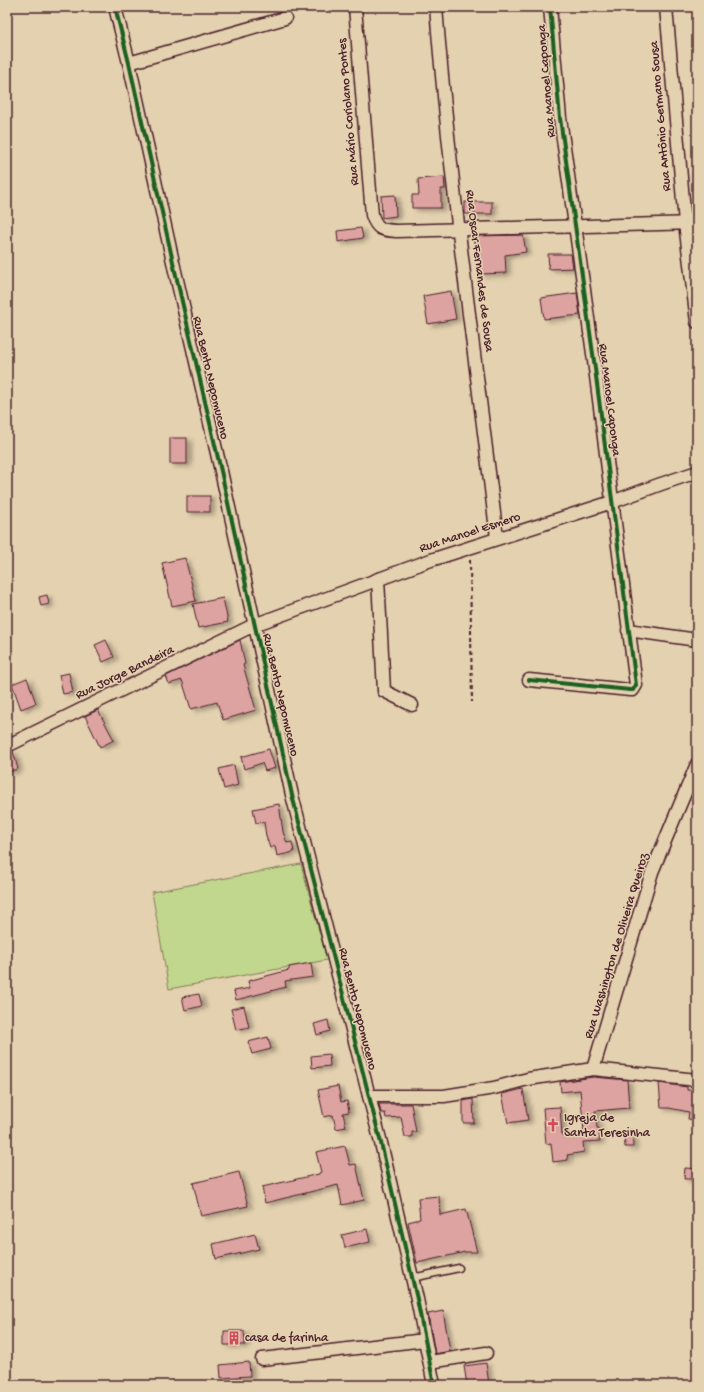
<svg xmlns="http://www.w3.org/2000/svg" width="704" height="1392" viewBox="0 0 704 1392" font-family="'Gochi Hand',sans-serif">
  <defs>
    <filter id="shadow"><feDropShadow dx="4.5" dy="2.5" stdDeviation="2" flood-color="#0004"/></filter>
  </defs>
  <rect width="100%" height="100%" fill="#e4d1af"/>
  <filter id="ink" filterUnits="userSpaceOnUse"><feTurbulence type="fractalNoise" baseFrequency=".025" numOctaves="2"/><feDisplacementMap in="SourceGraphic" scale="8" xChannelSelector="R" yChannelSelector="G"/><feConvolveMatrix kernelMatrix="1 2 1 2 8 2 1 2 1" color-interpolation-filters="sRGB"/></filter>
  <g filter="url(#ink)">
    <!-- green -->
    <polygon fill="#c1d78d" stroke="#867b5c" points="301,864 327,960 169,989 152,892"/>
    <!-- building -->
    <g fill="#dda3a1" stroke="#4a1f2b" filter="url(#shadow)">
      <polygon points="444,177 445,189 441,189 441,208 412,208 412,195 419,195 418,179"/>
      <polygon points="395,195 396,216 382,218 381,196"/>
      <rect x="465" y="202" width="27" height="12"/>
      <polygon points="361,228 363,238 338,242 337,231"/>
      <polygon points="523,235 526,252 505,255 506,273 480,274 479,252 477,252 476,242 474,243 473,236"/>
      <polygon points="548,254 571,254 573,268 549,269"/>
      <polygon points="451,291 456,319 428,324 423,296"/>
      <polygon points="577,293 580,315 544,319 541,298"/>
      <rect x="170" y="438" width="17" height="26"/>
      <rect x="187" y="496" width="23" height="16"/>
      <polygon points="185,558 196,601 172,606 162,563"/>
      <polygon points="47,595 49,604 41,606 39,597"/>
      <polygon points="223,598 228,622 198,628 193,604"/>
      <polygon points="106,640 114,657 103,662 95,645"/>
      <polygon points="240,640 245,664 243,665 256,710 223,720 217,702 191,709 182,680 169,684 166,676"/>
      <polygon points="69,673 73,692 63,694 59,675"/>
      <polygon points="27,678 36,703 21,709 12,684"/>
      <polygon points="98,710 114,740 100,747 85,716"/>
      <polygon points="269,749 275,768 265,771 262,763 244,769 241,757"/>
      <polygon points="13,751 18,769 7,772 7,753"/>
      <polygon points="234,765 238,785 224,789 219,769"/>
      <polygon points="279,804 283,832 287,843 292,842 294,852 277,856 275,846 270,848 266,836 264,822 256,823 253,809"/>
      <polygon points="311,963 313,977 285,981 286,987 236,1000 234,991 250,988 248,981 289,970 289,967"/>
      <polygon points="199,994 202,1006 185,1010 182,997"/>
      <polygon points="244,1006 249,1027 236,1030 231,1009"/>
      <polygon points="328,1020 330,1031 317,1035 314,1024"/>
      <polygon points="268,1037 271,1049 252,1054 248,1042"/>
      <polygon points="329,1054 330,1066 312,1068 311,1056"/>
      <polygon points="593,1077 627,1080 629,1108 595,1111 597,1128 599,1128 600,1141 583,1142 584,1152 567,1155 568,1160 553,1162 551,1143 546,1144 543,1108 560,1107 562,1135 584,1132 580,1090 561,1092 560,1082"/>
      <polygon points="659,1083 687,1087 687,1090 697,1091 697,1120 688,1119 689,1112 669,1108 661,1108"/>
      <polygon points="338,1086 341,1102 347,1101 349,1112 343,1113 346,1127 336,1129 333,1115 324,1117 318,1090"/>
      <polygon points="523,1089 528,1120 508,1123 502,1094"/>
      <polygon points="473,1099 474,1123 463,1123 463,1101"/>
      <polygon points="379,1104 411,1104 416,1132 412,1132 412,1137 405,1137 401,1117 386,1118 385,1113 381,1113"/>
      <polygon points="632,1130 633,1147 625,1147 624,1131"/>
      <polygon points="345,1146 350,1165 356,1164 364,1200 342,1205 338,1185 265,1203 262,1187 319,1174 319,1173 321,1172 316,1152"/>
      <polygon points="685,1168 697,1169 697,1179 684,1179"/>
      <polygon points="239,1172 248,1206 201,1216 193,1183"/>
      <polygon points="439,1196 440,1215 466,1209 477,1252 465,1252 417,1263 408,1222 420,1219 418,1198"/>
      <polygon points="367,1229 370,1242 345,1248 342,1235"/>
      <polygon points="255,1234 259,1249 216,1259 213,1244"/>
      <polygon points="443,1311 450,1351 435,1354 428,1314"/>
      <polygon points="224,1331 244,1331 245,1345 224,1345"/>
      <polygon points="249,1362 250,1376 221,1378 220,1365"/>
      <polygon points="486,1363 489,1385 467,1385 464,1366"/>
    </g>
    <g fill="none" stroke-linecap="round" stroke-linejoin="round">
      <!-- service casing -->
      <g stroke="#4a1f2b" stroke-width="9">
        <polyline id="service" points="412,1278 459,1268"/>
      </g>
      <!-- minor casing -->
      <g stroke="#4a1f2b" stroke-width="15">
        <g id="minor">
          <polyline points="115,7 129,63 175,271 221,471 292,795 381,1143 417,1299 434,1385"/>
          <path d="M355 7 372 215C377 230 382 230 397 231L697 223"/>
          <path d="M436 7C450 185 476 361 497 538"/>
          <polyline points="666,7 685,223 697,322"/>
          <polyline points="129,63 285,18"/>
          <polyline points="378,579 384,691 412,705"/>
          <polyline points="628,630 697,640"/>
          <polyline points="529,680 630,690 633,690 636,685 594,361 560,118 550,7"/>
          <polyline points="7,746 254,625 431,560 612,502 661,484 697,472"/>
          <polyline points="593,1069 652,872 697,764"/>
          <polyline points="369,1096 444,1096 494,1088 528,1079 593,1069 697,1080"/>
          <polyline points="262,1359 425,1340"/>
          <polyline points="430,1362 486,1353"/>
        </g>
      </g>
      <!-- path -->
      <polyline stroke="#4a1f2b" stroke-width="2" stroke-dasharray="4 3" stroke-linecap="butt" points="470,560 472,702"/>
      <!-- service -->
      <use href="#service" stroke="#e4d1af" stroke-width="6"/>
      <!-- minor -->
      <use href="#minor" stroke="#e4d1af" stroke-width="12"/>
      <!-- cycleway casing -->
      <g stroke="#e4d1af" stroke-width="6">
        <g id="cycleway">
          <polyline points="115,7 129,63 175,271 221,471 292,795 381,1143 417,1299 434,1385"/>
          <polyline points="529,680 630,690 633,690 636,685 594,361 560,118 550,7"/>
        </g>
      </g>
      <!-- cycleway -->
      <use href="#cycleway" stroke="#1b5e20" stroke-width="4"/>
    </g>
  </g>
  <!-- icons -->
  <defs>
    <g id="church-bare" transform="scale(1.08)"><path d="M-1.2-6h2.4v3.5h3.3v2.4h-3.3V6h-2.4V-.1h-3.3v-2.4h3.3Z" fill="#d1495b" stroke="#e4d1af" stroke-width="2.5" paint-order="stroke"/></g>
    <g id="building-bare" transform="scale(1.08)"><path d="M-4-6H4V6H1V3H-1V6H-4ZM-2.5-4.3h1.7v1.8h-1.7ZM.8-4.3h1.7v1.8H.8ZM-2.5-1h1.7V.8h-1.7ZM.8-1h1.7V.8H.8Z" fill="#d1495b" stroke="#e4d1af" stroke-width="2.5" paint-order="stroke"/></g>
  </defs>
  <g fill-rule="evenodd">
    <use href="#church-bare" x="553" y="1125"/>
    <use href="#building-bare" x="234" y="1338"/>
  </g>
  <g text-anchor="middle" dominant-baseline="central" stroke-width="3" stroke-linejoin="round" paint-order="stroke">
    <!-- street labels -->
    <g font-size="13" fill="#4a1f2b" stroke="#e4d1af">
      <text transform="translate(547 81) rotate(-95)">Rua Manoel Caponga</text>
      <text transform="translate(349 112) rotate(-95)">Rua Mário Coriolano Pontes</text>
      <text transform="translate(661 116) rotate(-95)">Rua Antônio Germano Sousa</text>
      <text transform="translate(479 271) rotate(83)">Rua Oscar Fernandes de Sousa</text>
      <text transform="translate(210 378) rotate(77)">Rua Bento Nepomuceno</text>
      <text transform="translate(609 400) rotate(83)">Rua Manoel Caponga</text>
      <text transform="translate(470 533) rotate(-18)">Rua Manoel Esmero</text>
      <text transform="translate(125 673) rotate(-26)">Rua Jorge Bandeira</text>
      <text transform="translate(280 695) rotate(77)">Rua Bento Nepomuceno</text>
      <text transform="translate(617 946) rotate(-73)">Rua Washington de Oliveira Queiroz</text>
      <text transform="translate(357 1009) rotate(76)">Rua Bento Nepomuceno</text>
    </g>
    <!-- poi labels -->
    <g font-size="13" fill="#4a1f2b" stroke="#e4d1af" text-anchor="start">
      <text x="564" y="1118">Igreja de<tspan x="564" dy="15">Santa Teresinha</tspan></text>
      <text x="245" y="1338">casa de farinha</text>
    </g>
  </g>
  <!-- margin -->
  <rect width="704" height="1392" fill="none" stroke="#e4d1af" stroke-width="24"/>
  <rect x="12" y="12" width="680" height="1368" fill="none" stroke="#4a1f2b" stroke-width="1.5" filter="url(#ink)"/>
</svg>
